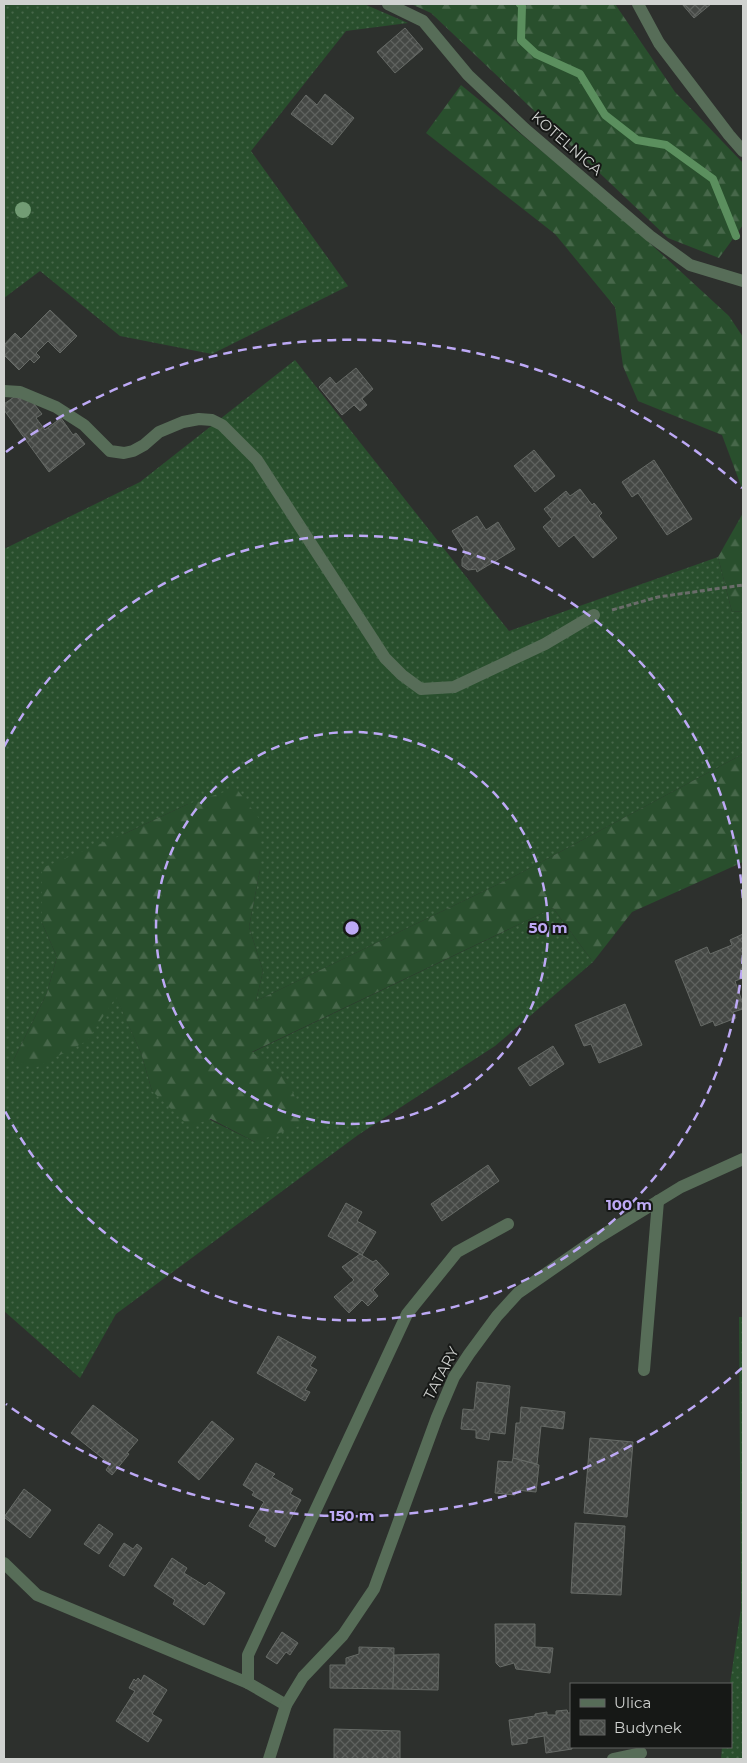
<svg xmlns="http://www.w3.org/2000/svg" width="747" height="1763" viewBox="0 0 747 1763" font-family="Montserrat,sans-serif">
  <defs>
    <pattern id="grass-dots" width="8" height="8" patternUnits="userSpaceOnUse" patternTransform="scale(1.25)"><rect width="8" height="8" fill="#294f2d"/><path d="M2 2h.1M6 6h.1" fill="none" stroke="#47674a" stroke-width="1.8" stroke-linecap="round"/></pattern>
    <pattern id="forest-firs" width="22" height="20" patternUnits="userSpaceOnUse" patternTransform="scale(1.25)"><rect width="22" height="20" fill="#294f2d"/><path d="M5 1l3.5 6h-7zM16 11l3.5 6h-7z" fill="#47674a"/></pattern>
    <pattern id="building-cross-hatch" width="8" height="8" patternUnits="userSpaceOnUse" patternTransform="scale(1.25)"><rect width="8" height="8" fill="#454845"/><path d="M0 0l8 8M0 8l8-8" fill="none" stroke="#5f625f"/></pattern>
  </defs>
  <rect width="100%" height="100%" fill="#2d302d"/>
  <!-- grass -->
  <g fill="url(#grass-dots)">
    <polygon points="4,4 364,4 408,23 346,31 251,151 348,286 212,354 120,336 40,271 4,298"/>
    <polygon points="295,360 509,631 718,557 732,612 743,611 743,754 515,876 256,1001 263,971 249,927 260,870 188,804 124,834 42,923 57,957 47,993 13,1061 116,996 141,1053 152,1091 255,1142 287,1080 251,1053 553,908 593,962 495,1046 358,1135 116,1314 80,1378 4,1311 4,549 140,482"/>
    <polygon points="739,1317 743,1317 743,1759 721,1759 722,1747 731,1747 730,1684 741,1608"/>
  </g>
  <!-- forest -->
  <g fill="url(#forest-firs)">
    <polygon points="411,4 615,4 675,92 743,163 743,225 719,258 668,238 431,13"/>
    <polygon points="461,85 615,211 729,316 743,337 743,491 722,435 638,401 623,366 615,307 555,234 426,133"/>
    <polygon points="743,513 743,611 732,612 718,557"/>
    <polygon points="743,754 743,862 632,912 593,962 553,908 252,1052 287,1080 307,1123 255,1142 211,1119 189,1126 152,1091 141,1053 116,997 87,1041 35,1068 13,1061 47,993 57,957 42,923 42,868 124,834 188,804 236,788 261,821 260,870 249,927 263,971 256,1001 515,876"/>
  </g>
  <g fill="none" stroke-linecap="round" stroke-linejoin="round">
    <!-- stream -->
    <polyline stroke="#5b8f5e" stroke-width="8" points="520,4 522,6 521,40 536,54 580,74 605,115 637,140 666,145 713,179 736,236"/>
  </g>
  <!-- building -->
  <g fill="url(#building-cross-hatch)" stroke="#666a66">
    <polygon points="682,4 711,4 694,18"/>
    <polygon points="405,28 423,49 395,73 377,52"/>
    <polygon points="325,94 354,118 332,145 291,114 306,95 317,105"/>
    <polygon points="50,310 77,336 60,353 48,341 36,353 40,357 34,363 30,359 19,370 4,355 4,345 15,333 21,339"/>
    <polygon points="356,368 373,389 362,399 367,405 360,411 354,405 342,415 319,387 330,377 336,384"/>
    <polygon points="14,397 31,400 42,414 36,418 45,430 61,418 73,435 76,433 85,444 49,472 4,410 4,404"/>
    <polygon points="534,450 555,476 535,492 514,466"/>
    <polygon points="654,460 692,519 667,535 638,493 632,497 622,482"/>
    <polygon points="580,489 592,505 594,503 602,513 599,516 617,538 593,558 574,535 559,547 543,527 552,519 544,509 566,491 570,496"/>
    <polygon points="477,516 486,530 498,522 515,549 477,572 476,569 468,570 462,566 462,559 466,553 452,531"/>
    <polygon points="743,934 743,978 735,981 743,1004 743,1009 733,1012 736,1018 715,1026 713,1021 701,1026 675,961 707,947 710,954 732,945 730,940"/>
    <polygon points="625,1004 642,1045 599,1063 591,1044 584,1046 575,1025"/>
    <polygon points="553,1046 564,1064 530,1086 518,1068"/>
    <polygon points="488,1165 499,1181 442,1221 431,1204"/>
    <polygon points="346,1203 362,1212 357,1221 376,1232 362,1255 328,1236"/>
    <polygon points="360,1254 373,1262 376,1260 389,1274 373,1290 378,1296 368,1306 362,1300 349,1313 334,1297 354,1280 342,1267"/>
    <polygon points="278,1336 316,1357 310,1366 317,1370 305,1390 310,1392 305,1401 257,1373"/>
    <polygon points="477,1382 510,1386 505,1434 490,1432 489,1440 476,1438 476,1430 461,1429 463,1409 474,1410"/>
    <polygon points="93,1405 138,1440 127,1453 129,1454 112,1475 106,1470 110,1464 71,1433"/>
    <polygon points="521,1407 565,1412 563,1429 541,1426 537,1464 513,1458 516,1423 520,1423"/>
    <polygon points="212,1421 234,1439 199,1480 178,1462"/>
    <polygon points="590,1438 633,1442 627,1517 584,1513"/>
    <polygon points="513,1458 539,1465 536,1492 516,1490 515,1495 495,1493 498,1461 512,1462"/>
    <polygon points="256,1463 275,1474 272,1477 293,1489 290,1494 301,1500 275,1547 265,1541 267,1537 249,1526 264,1502 252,1495 254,1492 243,1485"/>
    <polygon points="24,1489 51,1510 30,1538 4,1517"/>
    <polygon points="575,1523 625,1526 621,1595 571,1593"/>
    <polygon points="99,1524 113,1534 99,1554 84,1544"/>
    <polygon points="124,1543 133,1549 137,1544 142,1548 124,1576 109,1566"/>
    <polygon points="172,1558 187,1568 184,1573 205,1586 209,1582 225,1593 204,1625 173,1604 175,1600 154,1586"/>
    <polygon points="495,1624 535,1624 535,1647 553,1648 550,1673 516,1669 514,1663 500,1667 496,1663"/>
    <polygon points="282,1632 298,1643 290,1655 286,1652 277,1664 266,1657"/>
    <polygon points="359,1647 394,1648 393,1689 330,1688 330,1665 346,1665 346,1658 359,1654"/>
    <polygon points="439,1654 438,1690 393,1689 394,1655"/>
    <polygon points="144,1675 167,1690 152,1714 162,1720 148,1742 116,1721 135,1691 129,1688 134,1679 136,1681 138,1678 141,1681"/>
    <polygon points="567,1710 568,1713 571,1713 572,1749 546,1753 544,1736 527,1739 527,1743 512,1745 509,1720 535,1716 535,1714 547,1712 547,1715 556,1715 556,1711"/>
    <polygon points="334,1729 400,1731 400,1759 334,1759"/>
  </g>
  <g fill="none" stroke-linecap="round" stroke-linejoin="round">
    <!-- path -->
    <polyline stroke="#6a6c6a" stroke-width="3" stroke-dasharray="5 2.5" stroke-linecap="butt" points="612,610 658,597 743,585"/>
    <!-- minor -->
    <g stroke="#576d58" stroke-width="12">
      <polyline points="388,4 423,21 468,75 525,129 650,236 690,265 743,281"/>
      <polyline points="638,4 659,43 729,135 743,151"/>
      <polyline points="4,391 20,392 56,407 84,425 110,451 124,453 133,451 144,445 159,432 183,422 199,419 212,420 222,425 257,460 385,658 402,675 421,689 454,687 545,644 594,615"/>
      <polyline points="644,1370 658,1201"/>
      <polyline points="4,1563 37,1595 248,1683"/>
      <polyline points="286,1705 248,1683 248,1655 407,1314 457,1252 508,1224"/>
      <polyline points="269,1759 286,1705 303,1677 343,1635 374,1589 437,1417 454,1377 469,1354 497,1316 518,1293 596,1239 681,1187 743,1159"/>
      <polyline points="613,1759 641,1753"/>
    </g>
  </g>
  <!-- trees -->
  <circle fill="#729c74" cx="23" cy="210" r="8"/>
  <!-- distance rings -->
  <g fill="none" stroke="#bda9f5" stroke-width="2.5" stroke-dasharray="9 6">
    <circle cx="352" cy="928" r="196"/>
    <path d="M743 955A392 392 0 0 1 4 1109M4 747A392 392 0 0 1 743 901"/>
    <path d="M742 1368A588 588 0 0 1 6 1404M6 452A588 588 0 0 1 742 488"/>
  </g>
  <g text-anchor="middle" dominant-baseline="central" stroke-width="4" stroke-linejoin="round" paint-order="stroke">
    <!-- street labels -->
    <g font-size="15" fill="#d0d2d0" stroke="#161816">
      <text transform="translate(567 143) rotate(41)">KOTELNICA</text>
      <text transform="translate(441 1373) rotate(-62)">TATARY</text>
    </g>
  </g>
  <circle cx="352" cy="928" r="8" fill="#bda9f5" stroke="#161816" stroke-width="2.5"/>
  <g font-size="15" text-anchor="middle" font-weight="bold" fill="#bda9f5" stroke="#161816" stroke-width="4" stroke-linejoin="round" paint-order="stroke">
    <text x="548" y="933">50 m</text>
    <text x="629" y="1210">100 m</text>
    <text x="352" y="1521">150 m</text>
  </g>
  <!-- border -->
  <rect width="747" height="1763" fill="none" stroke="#d0d2d0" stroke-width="10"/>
  <!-- legend -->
  <rect x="570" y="1683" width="162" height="65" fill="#161816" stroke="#606260"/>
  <rect x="580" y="1699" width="25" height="8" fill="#576d58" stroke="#606260"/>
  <text x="614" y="1708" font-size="15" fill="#d0d2d0">Ulica</text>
  <rect x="580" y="1720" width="25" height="15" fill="url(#building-cross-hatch)" stroke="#606260"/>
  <text x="614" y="1733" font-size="15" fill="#d0d2d0">Budynek</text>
</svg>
